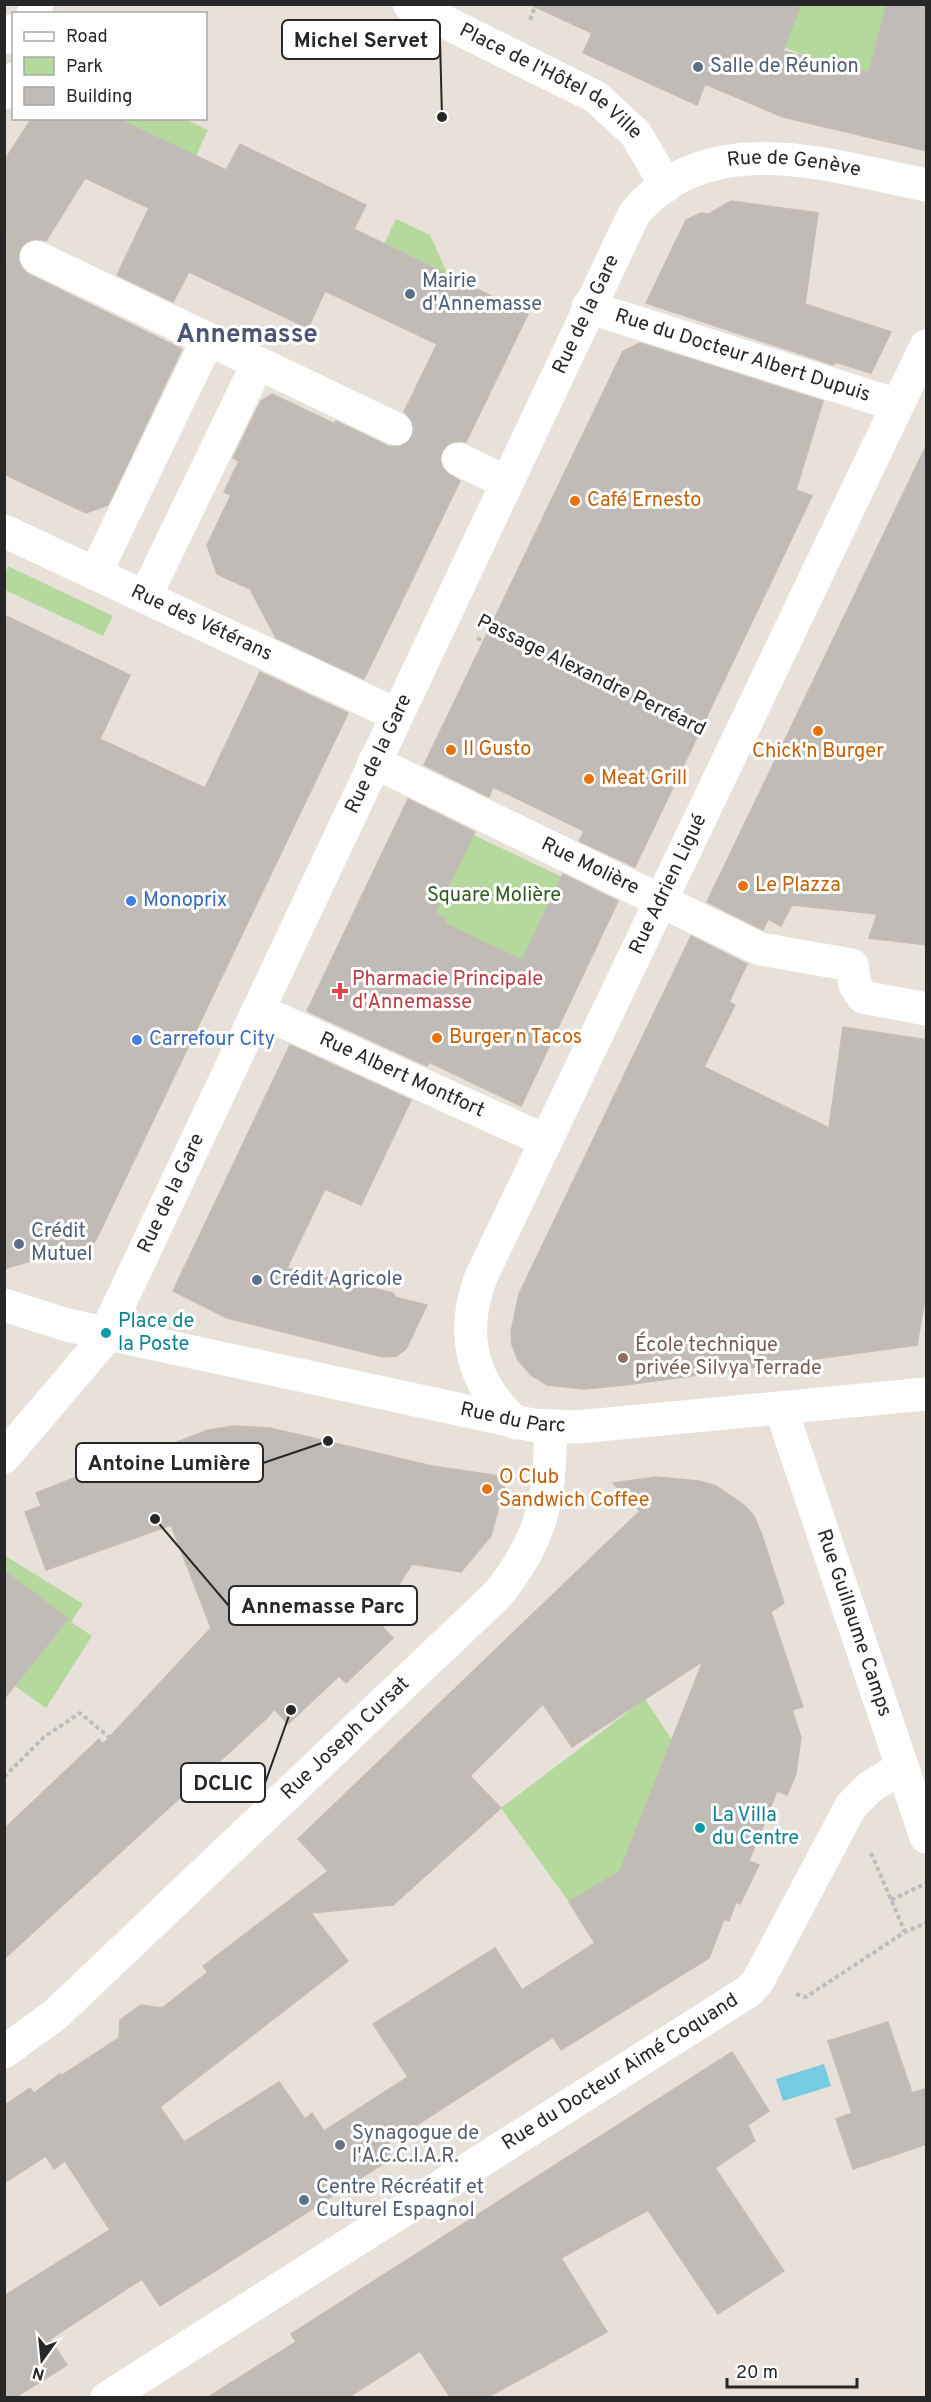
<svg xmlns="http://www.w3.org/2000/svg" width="931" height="2402" viewBox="0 0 931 2402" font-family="Overpass,sans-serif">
  <rect width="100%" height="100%" fill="#e8e1da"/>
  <!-- green -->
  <g fill="#b5d99c">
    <polygon points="911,4 884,16 878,38 884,41 876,74 808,57 784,47 801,5"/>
    <polygon points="139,118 185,119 208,130 196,156 121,121"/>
    <polygon points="396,219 430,235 448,275 384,244"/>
    <polygon points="8,566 113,616 103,636 5,590 5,574"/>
    <polygon points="474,835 562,877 513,978 436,940 446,918 429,910 463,839 471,842"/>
    <polygon points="4,1555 83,1604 71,1622 92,1636 46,1708 15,1686 42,1651 46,1602 5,1570"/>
    <polygon points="645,1699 672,1740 620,1871 569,1902 501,1808"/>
  </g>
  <!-- water -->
  <polygon fill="#77cbe0" points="824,2064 831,2086 783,2101 776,2079"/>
  <!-- building -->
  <g fill="#c0bbb7" stroke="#c3bdb4" stroke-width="1.5" fill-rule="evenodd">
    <polygon points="529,4 801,4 783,51 869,72 887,4 927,4 927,151 783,117 705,84 697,105 583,53 592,33"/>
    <polygon points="32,118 116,118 226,170 240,144 366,205 354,229 528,314 466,442 457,440 448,443 441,451 439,460 442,469 460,481 364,679 276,638 250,589 217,574 207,545 231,495 224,492 239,461 233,458 261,401 272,394 335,424 336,421 388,446 398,448 407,444 413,437 415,427 412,419 404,412 437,344 325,291 308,328 189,272 173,302 117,275 149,208 85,178 46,241 34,238 26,241 19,248 17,258 20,267 28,274 182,349 108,505 86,513 4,474 4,161"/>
    <polygon points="731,201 818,213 805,304 891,332 871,373 835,362 834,365 646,303 686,220 701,213 709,214"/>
    <polygon points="640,343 823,401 796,490 812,496 635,867 579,841 584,831 493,787 489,797 424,765 623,351"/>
    <polygon points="927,444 927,945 869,938 877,914 792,905 781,926 768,919 763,930 707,902"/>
    <polygon points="4,615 130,675 100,739 205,788 260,672 348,713 95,1242 4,1269"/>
    <polygon points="408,799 475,832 435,913 446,918 444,923 522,960 563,874 618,901 521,1106 429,1062 427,1066 307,1011"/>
    <polygon points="691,936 747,964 729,1002 735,1005 704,1067 829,1128 843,1027 927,1040 927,1287 917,1345 625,1385 585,1389 547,1385 531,1375 518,1360 512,1345 511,1332 519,1294"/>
    <polygon points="290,1045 411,1100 361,1205 325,1189 287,1268 393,1293 395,1297 427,1305 406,1349 396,1356 383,1357 227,1318 173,1291"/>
    <polygon points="234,1426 270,1428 432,1466 507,1477 491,1536 461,1572 412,1564 376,1620 393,1638 346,1683 339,1676 288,1724 274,1709 268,1717 4,1959 4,1829 99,1739 103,1744 211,1628 171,1525 46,1570 25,1512 41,1506 36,1493 74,1478 76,1481 208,1430"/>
    <path d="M656 1477 699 1481 716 1486 744 1505 754 1516 762 1535 784 1603 771 1612 803 1707 792 1710 801 1737 796 1774 787 1795 777 1791 749 1861 759 1865 740 1904 736 1902 729 1921 724 1919 709 1958 561 2050 553 2037 384 2146 392 2158 160 2306 142 2279 50 2339 67 2365 16 2397H4V2296L110 2230 65 2161 54 2169 46 2156 4 2183V2106L30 2088 34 2093 60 2074 61 2076 119 2038 120 2020 141 2005 162 2008 208 1972 203 1966 328 1871 298 1839 640 1511 613 1483ZM703 1661 620 1871 569 1902 595 1943 522 1990 495 1948 373 2024 408 2077 324 2131 312 2113 305 2119 279 2082 184 2142 160 2107 348 1961 311 1913 393 1905 501 1808 470 1776 543 1704 572 1747Z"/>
    <polygon points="4,1570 68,1619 4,1699"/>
    <polygon points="888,2022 912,2093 927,2088 927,2144 853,2169 836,2119 852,2113 828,2041"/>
    <polygon points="732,2052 769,2111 748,2125 755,2141 715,2168 784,2271 718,2314 648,2210 561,2258 607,2332 488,2397 450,2397 420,2351 349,2397 208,2397 296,2342 291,2334"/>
  </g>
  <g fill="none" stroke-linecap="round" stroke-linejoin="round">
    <!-- minor-tunnel -->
    <g stroke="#c1bcb6" stroke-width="33" stroke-dasharray="33 16" stroke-linecap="butt">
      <polyline points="4,242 36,257"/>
      <polyline points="396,429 458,459"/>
    </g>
    <!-- path -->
    <g stroke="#bebebe" stroke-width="4" stroke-dasharray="4.5 3" stroke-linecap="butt">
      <polyline points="530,20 536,4"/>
      <polyline points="477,638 695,742"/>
      <polyline points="4,1777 44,1737 80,1713 115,1742"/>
      <polyline points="871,1853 905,1932"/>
      <polyline points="891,1900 926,1883"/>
      <polyline points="796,1994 806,1997 905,1932 926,1923"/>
    </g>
    <!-- minor -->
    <g stroke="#fff" stroke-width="33">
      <path id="s1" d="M409 4 596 97 636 134 666 186"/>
      <polyline points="33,14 37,4"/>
      <polyline points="4,38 14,30"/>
      <polyline points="4,93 14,79"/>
      <polyline points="36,257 396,429"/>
      <path id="s2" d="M588 307 897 405"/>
      <polyline points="458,459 506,482"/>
      <path id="s3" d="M4 531 397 715"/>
      <polyline points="95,574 208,339"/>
      <polyline points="145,597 258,363"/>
      <path id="s4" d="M374 762 760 949 852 965 855 985 863 997 926 1009"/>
      <path id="s5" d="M258 1010 544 1140"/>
      <path id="s6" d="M4 1305 67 1325 532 1425 577 1427 926 1394"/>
      <path id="s7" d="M781 1409 926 1837"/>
      <path id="s8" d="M516 1423C471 1383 460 1332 481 1277L926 346"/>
      <path id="s9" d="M4 1457 101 1343 634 214C707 124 831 166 926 185"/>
      <path id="s10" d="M4 2052 56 2014 497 1595C541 1542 552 1496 550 1427"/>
      <path id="s11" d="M107 2398 749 1991 758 1981 851 1806 870 1787 902 1767"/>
    </g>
  </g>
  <!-- markers -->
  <g fill="#5c6f8a" stroke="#fff" stroke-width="2">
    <circle cx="698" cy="67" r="6"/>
    <circle cx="410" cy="294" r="6"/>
    <circle cx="19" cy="1244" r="6"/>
    <circle cx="257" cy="1280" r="6"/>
    <circle cx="304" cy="2200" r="6"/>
  </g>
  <g fill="#e8710a" stroke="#fff" stroke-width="2">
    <circle cx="575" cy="501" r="6"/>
    <circle cx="818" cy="731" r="6"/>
    <circle cx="451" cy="750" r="6"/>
    <circle cx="589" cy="779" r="6"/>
    <circle cx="743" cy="886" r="6"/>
    <circle cx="437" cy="1038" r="6"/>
    <circle cx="487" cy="1489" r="6"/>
  </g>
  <g fill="#3f7fe0" stroke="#fff" stroke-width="2">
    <circle cx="131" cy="901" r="6"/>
    <circle cx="137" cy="1040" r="6"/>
  </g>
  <path fill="#e0444e" stroke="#fff" stroke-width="2" d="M337 982h6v6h6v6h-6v6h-6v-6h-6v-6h6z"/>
  <g fill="#0f9aa8" stroke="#fff" stroke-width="2">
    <circle cx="106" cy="1333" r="6"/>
    <circle cx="700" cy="1828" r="6"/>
  </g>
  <circle fill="#8d6e63" stroke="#fff" stroke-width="2" cx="623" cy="1358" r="6"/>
  <circle fill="#6b7280" stroke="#fff" stroke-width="2" cx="340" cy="2145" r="6"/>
  <g text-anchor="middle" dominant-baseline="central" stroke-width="6" stroke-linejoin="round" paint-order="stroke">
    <!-- service labels -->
    <g font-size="20" fill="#4e5e75" stroke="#fff" text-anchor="start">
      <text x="710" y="67">Salle de Réunion</text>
      <text x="422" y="282">Mairie<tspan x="422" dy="23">d'Annemasse</tspan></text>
      <text x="31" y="1232">Crédit<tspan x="31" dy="23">Mutuel</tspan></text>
      <text x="269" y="1280">Crédit Agricole</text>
      <text x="316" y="2188">Centre Récréatif et<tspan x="316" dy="23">Culturel Espagnol</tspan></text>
    </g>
    <!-- street labels -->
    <g font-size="20" fill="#272727" stroke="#fff">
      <text stroke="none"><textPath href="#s1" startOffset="162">Place de l'Hôtel de Ville</textPath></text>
      <text stroke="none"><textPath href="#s9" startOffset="1575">Rue de Genève</textPath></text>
      <text stroke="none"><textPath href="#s9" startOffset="1287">Rue de la Gare</textPath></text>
      <text stroke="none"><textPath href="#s2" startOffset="162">Rue du Docteur Albert Dupuis</textPath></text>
      <text stroke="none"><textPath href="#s3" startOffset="218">Rue des Vétérans</textPath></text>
      <text transform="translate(591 676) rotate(26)">Passage Alexandre Perréard</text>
      <text stroke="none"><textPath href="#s9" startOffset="801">Rue de la Gare</textPath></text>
      <text stroke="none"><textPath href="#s4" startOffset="240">Rue Molière</textPath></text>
      <text stroke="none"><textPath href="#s8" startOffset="596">Rue Adrien Ligué</textPath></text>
      <text stroke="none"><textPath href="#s5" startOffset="158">Rue Albert Montfort</textPath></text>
      <text stroke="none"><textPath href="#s9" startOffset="315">Rue de la Gare</textPath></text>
      <text stroke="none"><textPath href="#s6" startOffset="522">Rue du Parc</textPath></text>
      <text stroke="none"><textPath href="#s7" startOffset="226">Rue Guillaume Camps</textPath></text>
      <text stroke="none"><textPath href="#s10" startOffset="464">Rue Joseph Cursat</textPath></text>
      <text stroke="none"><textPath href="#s11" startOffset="608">Rue du Docteur Aimé Coquand</textPath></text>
    </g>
    <!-- food labels -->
    <g font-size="20" fill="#c56008" stroke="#fff" text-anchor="start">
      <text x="587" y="501">Café Ernesto</text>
      <text x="463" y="750">Il Gusto</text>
      <text x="818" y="752" text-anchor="middle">Chick'n Burger</text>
      <text x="601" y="779">Meat Grill</text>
      <text x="755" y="886">Le Plazza</text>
      <text x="449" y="1038">Burger n Tacos</text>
      <text x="499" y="1478">O Club<tspan x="499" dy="23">Sandwich Coffee</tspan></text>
    </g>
    <!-- park labels -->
    <g font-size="20" fill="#305b20" stroke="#fff">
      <text x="494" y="896">Square Molière</text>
    </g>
    <!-- shop labels -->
    <g font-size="20" fill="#366cbe" stroke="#fff" text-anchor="start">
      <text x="143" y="901">Monoprix</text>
      <text x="149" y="1040">Carrefour City</text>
    </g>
    <!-- health labels -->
    <g font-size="20" fill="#be3a42" stroke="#fff" text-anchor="start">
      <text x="352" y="980">Pharmacie Principale<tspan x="352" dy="23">d'Annemasse</tspan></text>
    </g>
    <!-- culture labels -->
    <g font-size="20" fill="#0d838f" stroke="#fff" text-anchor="start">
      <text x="118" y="1322">Place de<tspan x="118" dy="23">la Poste</tspan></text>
      <text x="712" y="1816">La Villa<tspan x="712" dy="23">du Centre</tspan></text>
    </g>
    <!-- education labels -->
    <g font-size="20" fill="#785e54" stroke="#fff" text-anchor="start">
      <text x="635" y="1346">École technique<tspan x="635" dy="23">privée Silvya Terrade</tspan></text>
    </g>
    <!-- worship labels -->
    <g font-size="20" fill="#5b616d" stroke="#fff" text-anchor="start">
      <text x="352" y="2134">Synagogue de<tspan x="352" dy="23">l'A.C.C.I.A.R.</tspan></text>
    </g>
    <!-- district labels -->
    <g font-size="26" font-weight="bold" fill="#4d5672" stroke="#fff">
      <text x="247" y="335">Annemasse</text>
    </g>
  </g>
  <!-- callouts -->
  <path fill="none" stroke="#272727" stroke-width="2" d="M442 117L440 40M328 1441L263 1463M155 1519L229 1606M291 1710L265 1783"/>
  <g fill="#272727" stroke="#fff" stroke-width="2">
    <circle cx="442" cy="117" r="6"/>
    <circle cx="328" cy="1441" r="6"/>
    <circle cx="155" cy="1519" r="6"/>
    <circle cx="291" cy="1710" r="6"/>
  </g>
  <g fill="#fff" stroke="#272727" stroke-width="2">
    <rect x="282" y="20" width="158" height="39" rx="6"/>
    <rect x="76" y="1443" width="187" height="39" rx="6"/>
    <rect x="229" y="1586" width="188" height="39" rx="6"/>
    <rect x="181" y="1763" width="84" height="39" rx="6"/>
  </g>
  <g font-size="21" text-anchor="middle" font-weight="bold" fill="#272727">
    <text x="361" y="47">Michel Servet</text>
    <text x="169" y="1470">Antoine Lumière</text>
    <text x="323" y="1613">Annemasse Parc</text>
    <text x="223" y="1790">DCLIC</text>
  </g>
  <!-- border -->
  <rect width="931" height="2402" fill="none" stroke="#272727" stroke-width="12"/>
  <!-- legend -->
  <rect x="12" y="12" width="195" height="108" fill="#ffffff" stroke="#a9a9a9" stroke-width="1.5"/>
  <rect x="24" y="32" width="30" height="9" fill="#ffffff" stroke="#a9a9a9" stroke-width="1.5"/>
  <text x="66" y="42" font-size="18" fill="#272727">Road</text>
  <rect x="24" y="57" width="30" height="18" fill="#b5d99c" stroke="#a9a9a9" stroke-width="1.5"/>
  <text x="66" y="72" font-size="18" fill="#272727">Park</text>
  <rect x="24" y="87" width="30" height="18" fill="#c0bbb7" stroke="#a9a9a9" stroke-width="1.5"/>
  <text x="66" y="102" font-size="18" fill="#272727">Building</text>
  <!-- north arrow -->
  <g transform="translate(42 2360) rotate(195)" stroke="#ffffff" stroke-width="4.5" paint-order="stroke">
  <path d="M0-4.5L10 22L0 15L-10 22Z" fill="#272727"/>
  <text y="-9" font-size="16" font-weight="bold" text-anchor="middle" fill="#272727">N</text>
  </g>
  <!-- scale -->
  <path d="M727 2378v9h130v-9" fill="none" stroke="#272727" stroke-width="3"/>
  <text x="736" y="2378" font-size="18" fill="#272727" stroke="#ffffff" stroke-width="4.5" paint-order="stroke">20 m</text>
</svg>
